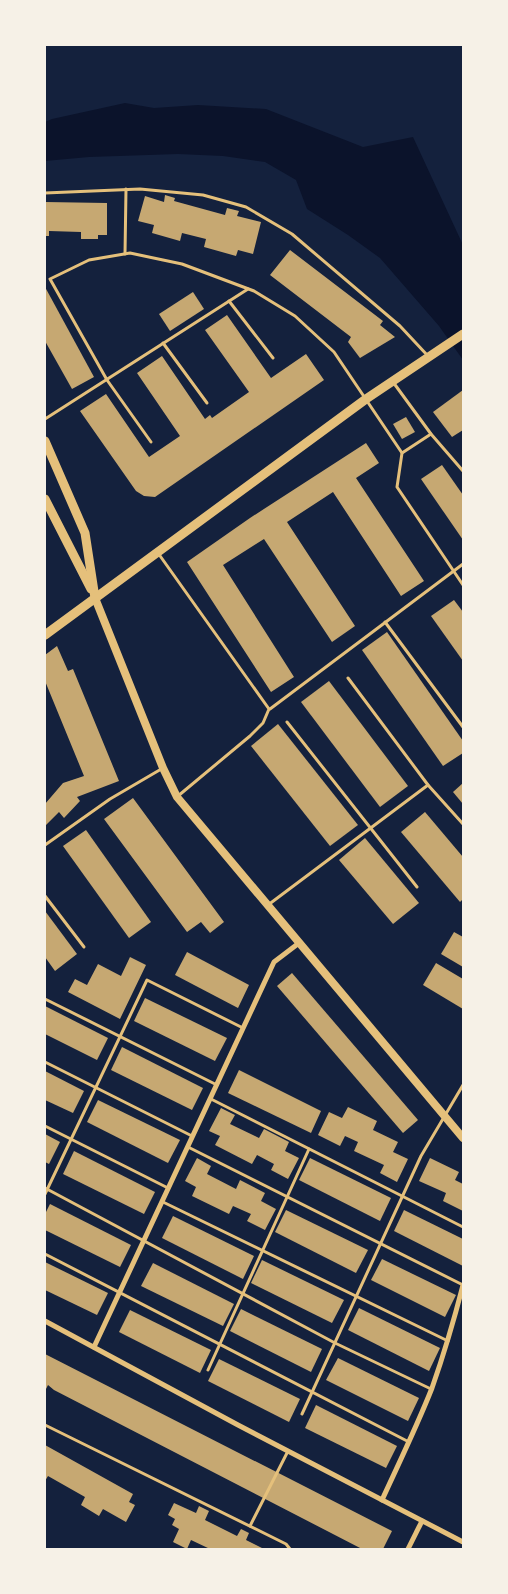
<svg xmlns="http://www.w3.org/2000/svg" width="508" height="1594" viewBox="0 0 508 1594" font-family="Karla,sans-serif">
  <rect width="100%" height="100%" fill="#14213d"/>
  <!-- water -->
  <polygon fill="#0b132b" points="125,103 154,108 198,105 266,109 363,147 413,137 463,245 463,360 439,326 380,258 348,235 307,209 296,180 265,162 223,156 178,154 89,157 45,161 45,122 52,119"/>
  <!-- building -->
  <g fill="#c6a872">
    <polygon points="165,195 175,198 174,201 225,215 227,208 239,211 237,216 261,222 253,254 238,250 236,256 204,247 206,239 182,233 180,241 152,233 154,225 138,221 145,196 164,202"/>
    <polygon points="45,202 107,203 107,235 98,235 98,239 81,239 81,232 49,231 49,236 45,236"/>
    <polygon points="290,250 383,321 380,325 395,337 360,358 348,342 351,337 270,275"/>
    <polygon points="45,287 94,377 72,389 45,341"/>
    <polygon points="193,292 204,309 170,331 159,314"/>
    <polygon points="227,315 271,378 306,354 324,380 155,497 144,496 136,491 80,411 106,394 149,457 180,436 137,373 162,356 205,419 210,415 212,418 249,392 205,330"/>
    <polygon points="463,390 463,430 452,437 433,412"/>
    <polygon points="406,417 415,432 402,439 393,424"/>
    <polygon points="366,443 379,463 356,478 424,581 401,596 333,492 287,522 355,626 332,642 264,539 223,565 294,677 271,692 187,562 250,518"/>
    <polygon points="442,465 463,495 463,540 421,479"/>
    <polygon points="454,600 463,612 463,661 431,616"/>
    <polygon points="387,632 463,741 463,753 443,766 362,650"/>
    <polygon points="57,646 68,671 73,669 119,781 77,797 80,801 64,818 59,812 45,826 45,804 63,783 84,776 45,681 45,655"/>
    <polygon points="329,681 408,786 380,807 301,702"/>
    <polygon points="278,724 358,825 330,846 251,746"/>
    <polygon points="463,783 463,804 453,792"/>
    <polygon points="133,798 224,922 210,933 201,922 187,932 104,819"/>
    <polygon points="425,812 463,857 463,899 460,902 401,832"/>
    <polygon points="86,830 151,922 129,938 63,846"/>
    <polygon points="365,838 419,903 393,924 339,860"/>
    <polygon points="45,911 77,954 55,971 45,957"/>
    <polygon points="454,932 463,937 463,967 441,954"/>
    <polygon points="187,952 249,985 238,1008 175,975"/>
    <polygon points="130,957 146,965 120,1019 68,992 75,979 87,985 98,964 121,976"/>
    <polygon points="436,963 463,979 463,1009 423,985"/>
    <polygon points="292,973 418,1120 403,1133 277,986"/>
    <polygon points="145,998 227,1038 215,1061 134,1021"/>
    <polygon points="45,1006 108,1038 97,1060 45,1034"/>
    <polygon points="122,1047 203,1088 192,1110 111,1070"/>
    <polygon points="239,1070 321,1111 311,1133 228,1093"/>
    <polygon points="45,1071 84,1091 73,1113 45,1100"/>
    <polygon points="98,1100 180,1140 168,1163 87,1122"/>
    <polygon points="348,1107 377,1121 373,1130 398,1142 393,1152 408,1159 397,1182 380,1173 384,1165 354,1151 358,1142 345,1136 340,1146 318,1135 329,1112 342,1118"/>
    <polygon points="221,1108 235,1115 230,1124 259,1138 264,1129 289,1142 285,1151 299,1158 288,1179 271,1170 274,1164 257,1155 252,1164 215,1145 220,1136 209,1131"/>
    <polygon points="45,1134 60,1142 49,1164 45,1162"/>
    <polygon points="74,1151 155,1192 144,1214 63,1174"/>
    <polygon points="197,1158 211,1166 207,1174 236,1189 240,1180 265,1193 261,1201 276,1209 265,1230 247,1221 251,1214 233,1206 229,1214 192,1196 196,1187 185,1181"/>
    <polygon points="310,1158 391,1198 380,1221 299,1180"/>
    <polygon points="430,1158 459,1172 455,1180 463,1184 463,1211 443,1201 446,1193 419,1181"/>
    <polygon points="50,1204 131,1245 120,1267 45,1230 45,1214"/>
    <polygon points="286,1210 368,1250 356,1273 275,1232"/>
    <polygon points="404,1210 463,1239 463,1266 394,1231"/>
    <polygon points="173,1216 254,1256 243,1279 162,1238"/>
    <polygon points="382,1259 456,1295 445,1317 371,1280"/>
    <polygon points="262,1260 344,1300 332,1323 251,1283"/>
    <polygon points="45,1262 108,1293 97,1315 45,1290"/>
    <polygon points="153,1263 234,1304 223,1326 141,1286"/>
    <polygon points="359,1308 440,1348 429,1371 348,1330"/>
    <polygon points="241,1309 322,1349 311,1372 230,1331"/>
    <polygon points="130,1310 211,1350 200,1373 119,1332"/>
    <polygon points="45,1354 392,1531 383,1549 362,1549 54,1390 48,1385 45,1391"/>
    <polygon points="338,1358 419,1398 408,1421 326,1380"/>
    <polygon points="219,1359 300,1399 289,1422 208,1381"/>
    <polygon points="316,1405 397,1446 386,1468 305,1428"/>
    <polygon points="45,1445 133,1494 129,1502 135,1505 126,1522 103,1509 99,1516 81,1505 85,1497 48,1476 45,1481"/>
    <polygon points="174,1503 196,1513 199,1506 209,1511 205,1520 237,1536 241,1529 249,1533 246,1540 264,1549 210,1549 191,1540 187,1549 173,1542 179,1529 172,1525 175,1519 168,1515"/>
  </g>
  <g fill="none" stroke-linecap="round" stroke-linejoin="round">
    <!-- service -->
    <g stroke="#e5c07b" stroke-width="3">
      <polyline points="45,193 140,189 203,195 246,207 292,234 400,326 428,356"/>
      <polyline points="125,254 126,189"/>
      <polyline points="229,301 273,358"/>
      <polyline points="163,343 207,403"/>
      <polyline points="393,382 431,434 463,471"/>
      <polyline points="45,419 248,289"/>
      <polyline points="151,442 107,380 50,279 89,260 130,253 182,264 254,291 295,316 334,352 402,453 397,487 463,585"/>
      <polyline points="402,453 431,434"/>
      <polyline points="158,553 269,709 263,723 250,736 178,796"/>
      <polyline points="385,622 463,727"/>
      <polyline points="348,678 428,785 463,824"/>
      <polyline points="270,709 463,564"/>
      <polyline points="287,722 417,887"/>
      <polyline points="45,845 110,799 163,768"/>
      <polyline points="45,896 84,947"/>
      <polyline points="268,905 428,785"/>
      <polyline points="45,999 217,1085"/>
      <polyline points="45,1062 192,1136"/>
      <polyline points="211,1099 463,1227"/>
      <polyline points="45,1126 168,1188"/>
      <polyline points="188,1147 463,1285"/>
      <polyline points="45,1188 335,1343 431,1389"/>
      <polyline points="45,1194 147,980 243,1028"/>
      <polyline points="163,1202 448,1341"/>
      <polyline points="45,1254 409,1442"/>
      <polyline points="208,1370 309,1149"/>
      <polyline points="302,1414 421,1156 463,1085"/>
      <polyline points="45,1425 286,1544 290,1549"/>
      <polyline points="250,1526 288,1451"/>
    </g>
    <!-- minor -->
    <g stroke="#e5c07b" stroke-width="5">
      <polyline points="45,1321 238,1425 463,1542"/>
      <polyline points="94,1347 274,962 299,943"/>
      <path d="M382 1500C399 1463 417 1426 432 1388 444 1354 454 1320 463 1285"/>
      <polyline points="408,1549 422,1521"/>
    </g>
    <!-- tertiary -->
    <polyline stroke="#e5c07b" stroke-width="8" points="95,598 163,768 177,797 463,1138"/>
    <!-- secondary -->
    <g stroke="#e5c07b" stroke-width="9">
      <polyline points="45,441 85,533 95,598"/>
      <polyline points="45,499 91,589"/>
      <polyline points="45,635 366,399 463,334"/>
    </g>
  </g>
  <!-- border -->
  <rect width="508" height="1594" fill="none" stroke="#f6f1e7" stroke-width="92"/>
</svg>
